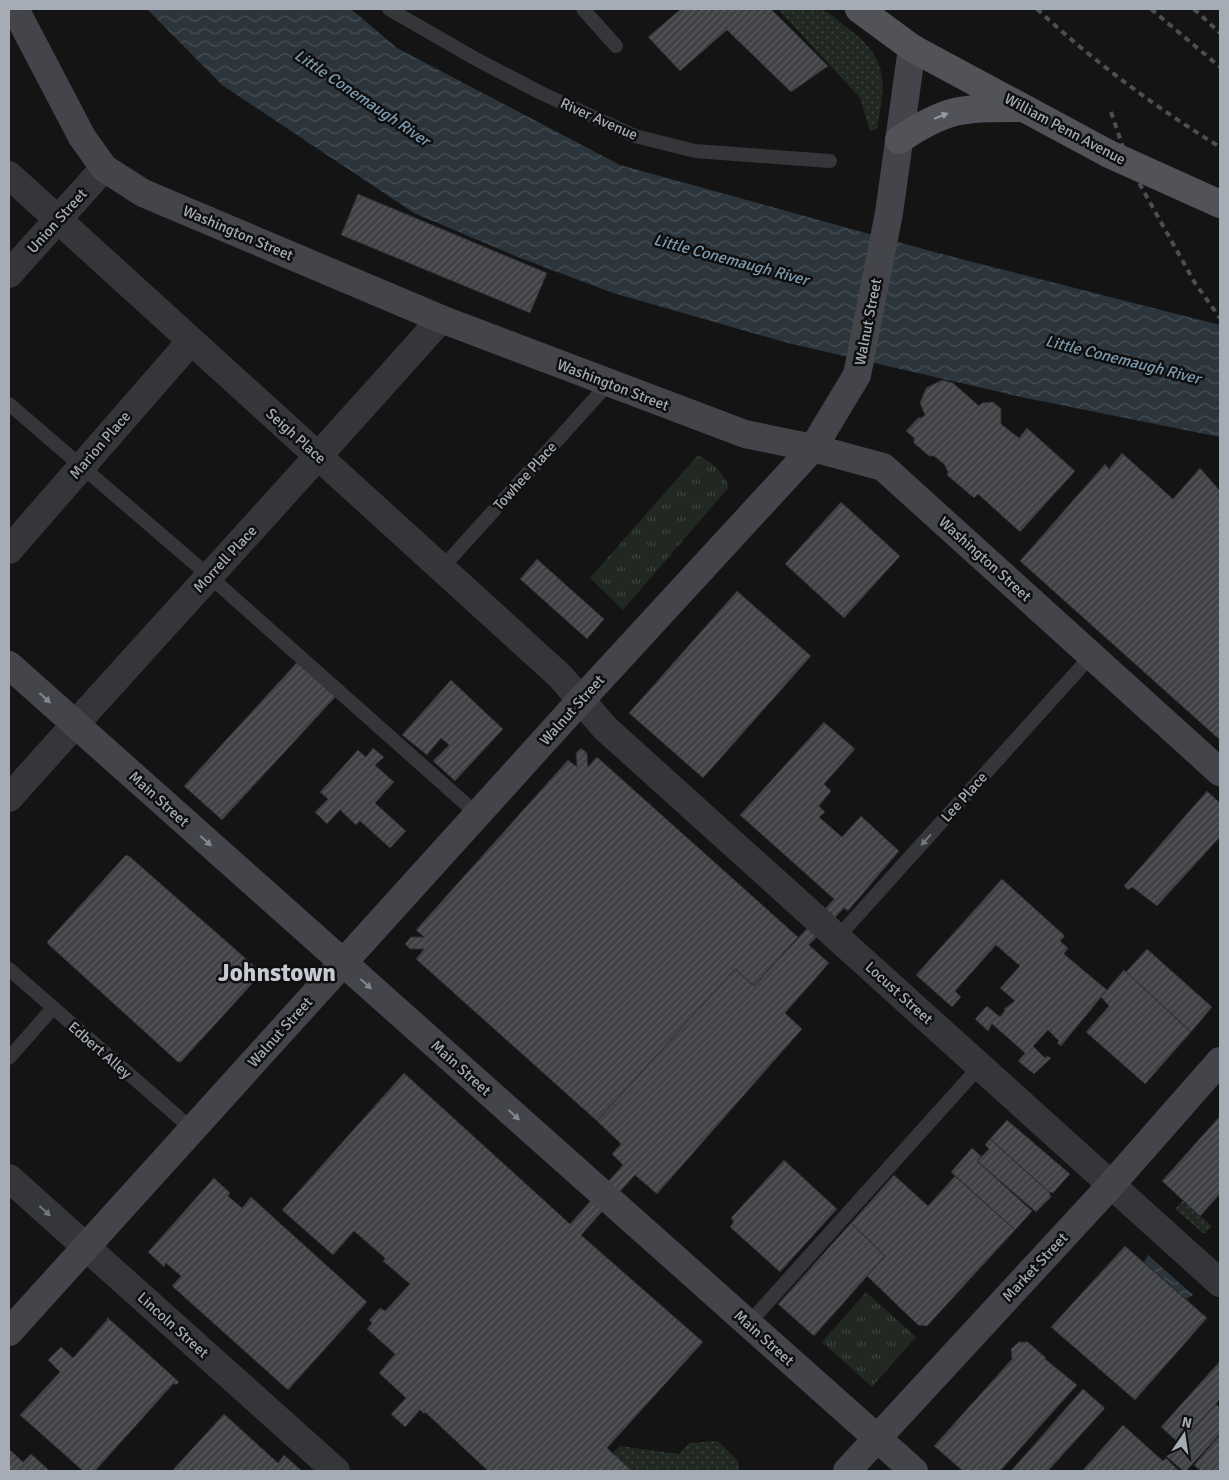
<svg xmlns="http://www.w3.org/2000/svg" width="1229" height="1480" viewBox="0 0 1229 1480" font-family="Signika,sans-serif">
  <defs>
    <pattern id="grass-dots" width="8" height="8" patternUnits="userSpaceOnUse" patternTransform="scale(1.25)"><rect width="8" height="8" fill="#202821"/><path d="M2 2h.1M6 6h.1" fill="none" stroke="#3d443f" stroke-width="1.8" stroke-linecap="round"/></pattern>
    <pattern id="park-tufts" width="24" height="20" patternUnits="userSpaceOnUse" patternTransform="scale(1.25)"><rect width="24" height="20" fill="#202821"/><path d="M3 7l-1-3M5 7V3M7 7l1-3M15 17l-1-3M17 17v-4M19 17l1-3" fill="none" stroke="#3d443f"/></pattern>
    <pattern id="water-waves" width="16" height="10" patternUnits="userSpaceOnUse" patternTransform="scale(1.25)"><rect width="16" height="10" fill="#2c353b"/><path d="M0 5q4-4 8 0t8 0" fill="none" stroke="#485055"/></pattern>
    <pattern id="building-hatch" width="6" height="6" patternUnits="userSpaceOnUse" patternTransform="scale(1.25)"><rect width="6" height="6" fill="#404245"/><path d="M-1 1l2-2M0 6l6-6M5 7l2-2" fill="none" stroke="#595b5e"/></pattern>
  </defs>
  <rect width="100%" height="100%" fill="#141415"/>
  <!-- grass -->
  <g fill="url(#grass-dots)">
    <path d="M778 9C791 9 807 7 820 9 828 10 838 21 845 26 888 57 887 80 877 129L870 131 860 98Z"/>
    <polygon points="1183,1200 1212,1226 1204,1234 1175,1209"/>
    <polygon points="718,1441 738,1461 739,1471 632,1471 613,1453 620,1446 679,1454 689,1443"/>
  </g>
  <!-- park -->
  <g fill="url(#park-tufts)">
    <path d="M698 455C713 464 722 470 729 487L623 610 590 578Z"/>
    <polygon points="866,1292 916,1337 872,1387 822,1342"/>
  </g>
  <!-- water -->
  <g fill="url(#water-waves)">
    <polygon points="147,9 351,9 397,48 620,165 938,253 1220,325 1220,437 1026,398 788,343 613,293 515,256 414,213 222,85"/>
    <polygon points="1148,1255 1193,1295 1186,1299 1144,1262"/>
  </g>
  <!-- building -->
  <g fill="url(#building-hatch)" stroke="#2e2e31">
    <polygon points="681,9 771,9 828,66 791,92 727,30 680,71 648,37"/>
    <polygon points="358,194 547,273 530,313 341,235"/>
    <polygon points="942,380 953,383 979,406 982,403 993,402 1001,409 1001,424 1019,438 1027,428 1075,471 1020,532 978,494 974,498 947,475 948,472 944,464 934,456 929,456 914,443 914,438 906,431 919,417 921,418 925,415 920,403 926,388"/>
    <polygon points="1122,453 1173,499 1200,468 1220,491 1220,740 1020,561 1105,464 1109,469"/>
    <polygon points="841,502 900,556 844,618 785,564"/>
    <polygon points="537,559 604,619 587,639 520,579"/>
    <polygon points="737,591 811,656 703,778 629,713"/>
    <polygon points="301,658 339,693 222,820 184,786"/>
    <polygon points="451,680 503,729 455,781 433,761 449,745 441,738 427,755 402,735"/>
    <polygon points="824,722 855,749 824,784 831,791 819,806 825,812 819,817 842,837 861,816 899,851 848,911 844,908 809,945 829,963 785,1013 802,1029 657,1194 635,1175 581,1235 703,1342 607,1448 632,1471 488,1471 425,1412 424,1414 420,1410 405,1427 391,1414 406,1398 379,1373 395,1354 367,1329 372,1323 369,1320 380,1308 385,1311 410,1284 383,1261 385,1258 354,1231 333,1255 282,1210 404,1073 570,1224 623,1165 612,1154 621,1144 597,1121 735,968 754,986 834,899 740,815"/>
    <polygon points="373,748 384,757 375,765 394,782 375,803 406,831 390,848 360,821 356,825 340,810 327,824 315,812 328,799 320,792 358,750 366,757"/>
    <polygon points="581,748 587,753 588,767 597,757 798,937 754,986 735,969 597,1121 416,959 424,949 410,949 405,944 411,937 424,937 416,930 568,760 577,767 576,753"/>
    <polygon points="1207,791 1220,803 1220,837 1157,906 1132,887 1128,890 1124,886"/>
    <polygon points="126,855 129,856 260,971 260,975 181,1062 178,1062 48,944 47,942"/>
    <polygon points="1002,879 1065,936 1060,941 1068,948 1064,954 1107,990 1061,1046 1057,1043 1059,1041 1048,1030 1033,1046 1045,1058 1047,1056 1051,1058 1034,1074 1018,1061 1025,1053 992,1024 988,1031 975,1019 987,1006 1000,1017 1005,1011 1004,1009 1015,1001 1000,988 1020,966 996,945 955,991 961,997 952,1007 916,975"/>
    <polygon points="1147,949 1212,1007 1191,1032 1126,972"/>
    <polygon points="1124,970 1191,1032 1145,1084 1086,1032 1109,1006 1101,997"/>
    <polygon points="1220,1116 1220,1194 1200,1216 1162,1181"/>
    <polygon points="1007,1120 1070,1174 1053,1193 1049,1192 990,1139"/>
    <polygon points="990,1139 1049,1192 1051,1197 1036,1212 977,1161 989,1149 985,1145"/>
    <polygon points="972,1148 981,1156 977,1161 1032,1211 1015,1230 951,1172"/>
    <polygon points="784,1160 837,1209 780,1272 730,1227 734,1222 731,1218"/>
    <polygon points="894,1175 928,1206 955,1176 1015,1230 927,1326 918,1325 867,1276 885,1256 851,1223"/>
    <polygon points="214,1178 230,1193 228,1196 242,1208 251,1197 367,1302 288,1390 172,1286 181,1276 166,1263 164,1267 148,1252"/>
    <polygon points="851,1223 885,1256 814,1336 778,1304"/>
    <polygon points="1125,1246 1207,1318 1135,1400 1051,1327"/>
    <polygon points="107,1317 179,1382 176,1385 174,1383 95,1471 83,1471 20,1415 60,1372 48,1360 61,1347 73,1358 107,1320"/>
    <polygon points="1019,1342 1028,1342 1046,1358 1045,1359 1077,1385 1000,1471 963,1471 934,1446 1012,1359 1011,1349"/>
    <polygon points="1220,1361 1220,1399 1180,1444 1161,1427"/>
    <polygon points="1083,1389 1105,1408 1048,1471 1011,1471"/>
    <polygon points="1216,1404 1220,1408 1220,1434 1186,1471 1183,1471 1166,1456 1178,1443 1180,1444"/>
    <polygon points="224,1414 278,1463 284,1455 302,1471 172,1471"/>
    <polygon points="1123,1425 1163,1461 1166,1458 1179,1471 1082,1471"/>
    <polygon points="1220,1435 1220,1471 1201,1471 1194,1465"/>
    <polygon points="9,1449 23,1462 31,1454 50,1471 9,1471"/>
  </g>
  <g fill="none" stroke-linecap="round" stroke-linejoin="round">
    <!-- lane -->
    <g stroke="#35363a" stroke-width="14">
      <polyline points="389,9 474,58 541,93 635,136 695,151 830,161"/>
      <polyline points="583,9 616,46"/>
      <polyline points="9,404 208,575 477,814"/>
      <polyline points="442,568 608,384"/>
      <polyline points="837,938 1091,656"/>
      <polyline points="9,969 192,1129"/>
      <polyline points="9,1058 52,1009"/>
      <polyline points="748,1324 980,1066"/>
    </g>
    <!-- street -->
    <g stroke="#35363a" stroke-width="28">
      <polyline points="9,175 560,676 605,728 1220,1283"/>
      <polyline points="9,274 104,168"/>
      <polyline points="9,550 191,341"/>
      <path d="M9 798C152 638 298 480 441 319"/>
      <polyline points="9,1178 336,1471"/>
    </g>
    <!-- secondary -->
    <g stroke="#43454a" stroke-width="28">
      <polyline points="15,9 82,137 104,168 143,193 441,319 745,434 813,448 883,467 1220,772"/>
      <polyline points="9,665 914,1471"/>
      <polyline points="9,1332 580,701 813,448 857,375 889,213 912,48"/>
      <polyline points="847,1471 1111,1185 1220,1061"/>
    </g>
    <!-- primary -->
    <g stroke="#515359" stroke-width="28">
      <polyline points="859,9 912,48 1109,154"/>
      <path d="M899 140C948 107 963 108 1021 108"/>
    </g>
    <!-- rail -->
    <g stroke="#4c4e53" stroke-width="4" stroke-dasharray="6 5" stroke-linecap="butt">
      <path d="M1037 9C1093 61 1155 107 1220 147"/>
      <polyline points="1151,9 1220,67"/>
      <polyline points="1194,9 1220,33"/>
      <polyline points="1111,112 1129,165 1195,283 1220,318"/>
    </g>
    <!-- primary-bridge -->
    <polyline stroke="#515359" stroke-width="28" points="1109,154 1220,204"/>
  </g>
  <!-- one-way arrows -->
  <defs><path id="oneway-solid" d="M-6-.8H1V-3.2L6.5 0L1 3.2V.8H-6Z" transform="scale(1.25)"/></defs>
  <use fill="#959aa3" href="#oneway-solid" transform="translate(941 116) rotate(-22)"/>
  <g fill="#838890">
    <use href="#oneway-solid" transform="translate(45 698) rotate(42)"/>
    <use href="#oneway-solid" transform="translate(206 841) rotate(42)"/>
    <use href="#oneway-solid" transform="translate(366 984) rotate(42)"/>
    <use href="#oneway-solid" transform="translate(514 1115) rotate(42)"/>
  </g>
  <g fill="#73777e">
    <use href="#oneway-solid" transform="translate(926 840) rotate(132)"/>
    <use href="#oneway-solid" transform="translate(45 1211) rotate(42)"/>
  </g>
  <g text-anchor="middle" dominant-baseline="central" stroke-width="5" stroke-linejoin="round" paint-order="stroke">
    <!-- street labels -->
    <g font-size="15" fill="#a6acb5" stroke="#0f0f10">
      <text transform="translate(599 119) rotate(24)">River Avenue</text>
      <text transform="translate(1065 129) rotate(28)">William Penn Avenue</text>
      <text transform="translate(57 221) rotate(-48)">Union Street</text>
      <text transform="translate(238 233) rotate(23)">Washington Street</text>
      <text transform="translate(868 322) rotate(-79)">Walnut Street</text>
      <text transform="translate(613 385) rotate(21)">Washington Street</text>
      <text transform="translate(296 436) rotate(42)">Seigh Place</text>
      <text transform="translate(100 445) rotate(-49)">Marion Place</text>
      <text transform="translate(525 476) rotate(-48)">Towhee Place</text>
      <text transform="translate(225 559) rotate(-47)">Morrell Place</text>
      <text transform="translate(985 559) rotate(42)">Washington Street</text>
      <text transform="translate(572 710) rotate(-48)">Walnut Street</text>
      <text transform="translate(964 797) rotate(-48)">Lee Place</text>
      <text transform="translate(159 799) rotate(42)">Main Street</text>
      <text transform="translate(899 993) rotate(42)">Locust Street</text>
      <text transform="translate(280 1032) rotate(-48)">Walnut Street</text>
      <text transform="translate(100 1050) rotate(41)">Edbert Alley</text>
      <text transform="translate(461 1068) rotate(42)">Main Street</text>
      <text transform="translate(1035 1267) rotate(-47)">Market Street</text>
      <text transform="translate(173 1325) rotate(42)">Lincoln Street</text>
      <text transform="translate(764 1338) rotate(42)">Main Street</text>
    </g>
    <!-- water labels -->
    <g font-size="16" font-style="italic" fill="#7d9bb0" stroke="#0f0f10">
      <text transform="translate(362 98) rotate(34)">Little Conemaugh River</text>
      <text transform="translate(731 260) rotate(15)">Little Conemaugh River</text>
      <text transform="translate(1123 360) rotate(14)">Little Conemaugh River</text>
    </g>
    <!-- town labels -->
    <g font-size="25" font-weight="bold" fill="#c7cad2" stroke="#0f0f10">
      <text x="277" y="972">Johnstown</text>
    </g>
  </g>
  <!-- border -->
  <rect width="1229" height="1480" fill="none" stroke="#a6acb5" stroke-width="20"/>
  <!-- north arrow -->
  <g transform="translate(1184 1435) rotate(13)" stroke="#0f0f10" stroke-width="4" paint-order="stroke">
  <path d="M0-4L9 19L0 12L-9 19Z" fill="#a6acb5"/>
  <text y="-8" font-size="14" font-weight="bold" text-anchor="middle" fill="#a6acb5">N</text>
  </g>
</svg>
